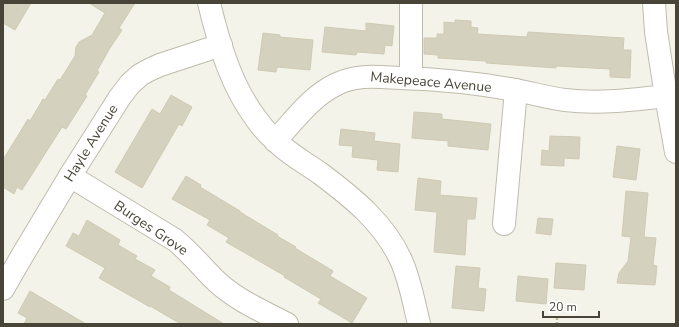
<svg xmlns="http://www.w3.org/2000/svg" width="679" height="327" viewBox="0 0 679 327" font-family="'Nunito Sans',sans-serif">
  <rect width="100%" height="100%" fill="#f4f3e9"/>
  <!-- building -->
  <g fill="#d5d1bf" stroke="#d0cab2">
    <polygon points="3,3 31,3 15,30 3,23"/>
    <polygon points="89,3 135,3 119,28 122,30 110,48 97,71 99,72 85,95 87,96 66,129 62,127 22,190 17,187 14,194 3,187 3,160 28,119 30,121 43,99 45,100 58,79 60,80 75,56 76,47 79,42 92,35 105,13"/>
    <polygon points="455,20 471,21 471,27 478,28 477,34 527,37 528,32 624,38 623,50 631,50 630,78 610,77 610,69 556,66 556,68 486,63 486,61 438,58 438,55 424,54 424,38 437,38 437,34 444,34 444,22 455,23"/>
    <polygon points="366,23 394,26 392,46 385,45 384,54 357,52 356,55 322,52 325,27 366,31"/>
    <polygon points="263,33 280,35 280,37 313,40 310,70 277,67 276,72 258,70"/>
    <polygon points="171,95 192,107 182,126 179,124 142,188 115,172 152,109 160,114"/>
    <polygon points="414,112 442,114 442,119 491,124 488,150 448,146 448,141 412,138"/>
    <polygon points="341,129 375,133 374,141 400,144 398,172 377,170 378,160 352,157 353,146 339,145"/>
    <polygon points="550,136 580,137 579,159 564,158 564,166 541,165 542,150 549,151"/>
    <polygon points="617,146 640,149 636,180 613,177"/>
    <polygon points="186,176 201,185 200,187 240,211 240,212 278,235 277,236 296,247 295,248 333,271 330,276 367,298 352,323 318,303 321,299 284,277 285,276 226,242 229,238 207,225 210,220 172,199"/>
    <polygon points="418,178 441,181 440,195 477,198 475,219 467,219 465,255 434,252 437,212 415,210"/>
    <polygon points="626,191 648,193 644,237 656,238 653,265 657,266 655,285 617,283 619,273 628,261 631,237 622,236"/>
    <polygon points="538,218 553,219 551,235 536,233"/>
    <polygon points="87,220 120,240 118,245 137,256 135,259 155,270 151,276 170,287 169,290 224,324 181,324 150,306 150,307 99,278 105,268 66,246 73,233 79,236"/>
    <polygon points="556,263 586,265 584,290 554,288"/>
    <polygon points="456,266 480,268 478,288 486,289 484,311 452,308"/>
    <polygon points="518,276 548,279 546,304 516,301"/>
    <polygon points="30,291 47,301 86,324 24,324 27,318 18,313"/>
  </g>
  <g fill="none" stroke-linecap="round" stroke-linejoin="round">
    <!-- street casing -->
    <g stroke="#bfbcac" stroke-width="24">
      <g id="street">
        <path d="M209 3C219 44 231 86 257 120 262 127 268 134 275 140 288 154 306 163 321 174 353 198 384 223 401 260 410 280 414 303 419 324"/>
        <polyline points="654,3 656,32 666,96 676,152"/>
        <polyline points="411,78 411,3"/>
        <path d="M275 141C294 121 311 96 337 84 357 74 378 77 400 78 438 79 477 83 515 90 532 93 548 98 565 100 598 104 633 100 666 96"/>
        <path d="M70 176 175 240C190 252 200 265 214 279 234 299 262 311 287 324"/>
        <polyline points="504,224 516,90"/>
        <polyline points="3,289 22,256 70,176 120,97 130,84 140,75 149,70 160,65 221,45"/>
      </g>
    </g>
    <!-- path -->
    <polyline stroke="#c1bb9d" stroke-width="2.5" stroke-dasharray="2 2" stroke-linecap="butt" points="557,318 557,324"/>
    <!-- street -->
    <use href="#street" stroke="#fff" stroke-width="22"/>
  </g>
  <g text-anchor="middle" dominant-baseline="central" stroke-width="3.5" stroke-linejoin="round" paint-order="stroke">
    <!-- street labels -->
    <g font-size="14" fill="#484438" stroke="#fff">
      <text transform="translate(431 82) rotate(5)">Makepeace Avenue</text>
      <text transform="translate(91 143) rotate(-58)">Hayle Avenue</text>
      <text transform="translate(151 228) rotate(34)">Burges Grove</text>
    </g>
  </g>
  <!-- border -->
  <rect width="679" height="327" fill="none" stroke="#484438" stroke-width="8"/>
  <!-- scale -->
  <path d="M543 311v6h56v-6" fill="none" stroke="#484438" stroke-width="2"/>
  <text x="549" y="311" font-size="12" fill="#484438" stroke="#ffffff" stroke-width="3" paint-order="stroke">20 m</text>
</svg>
